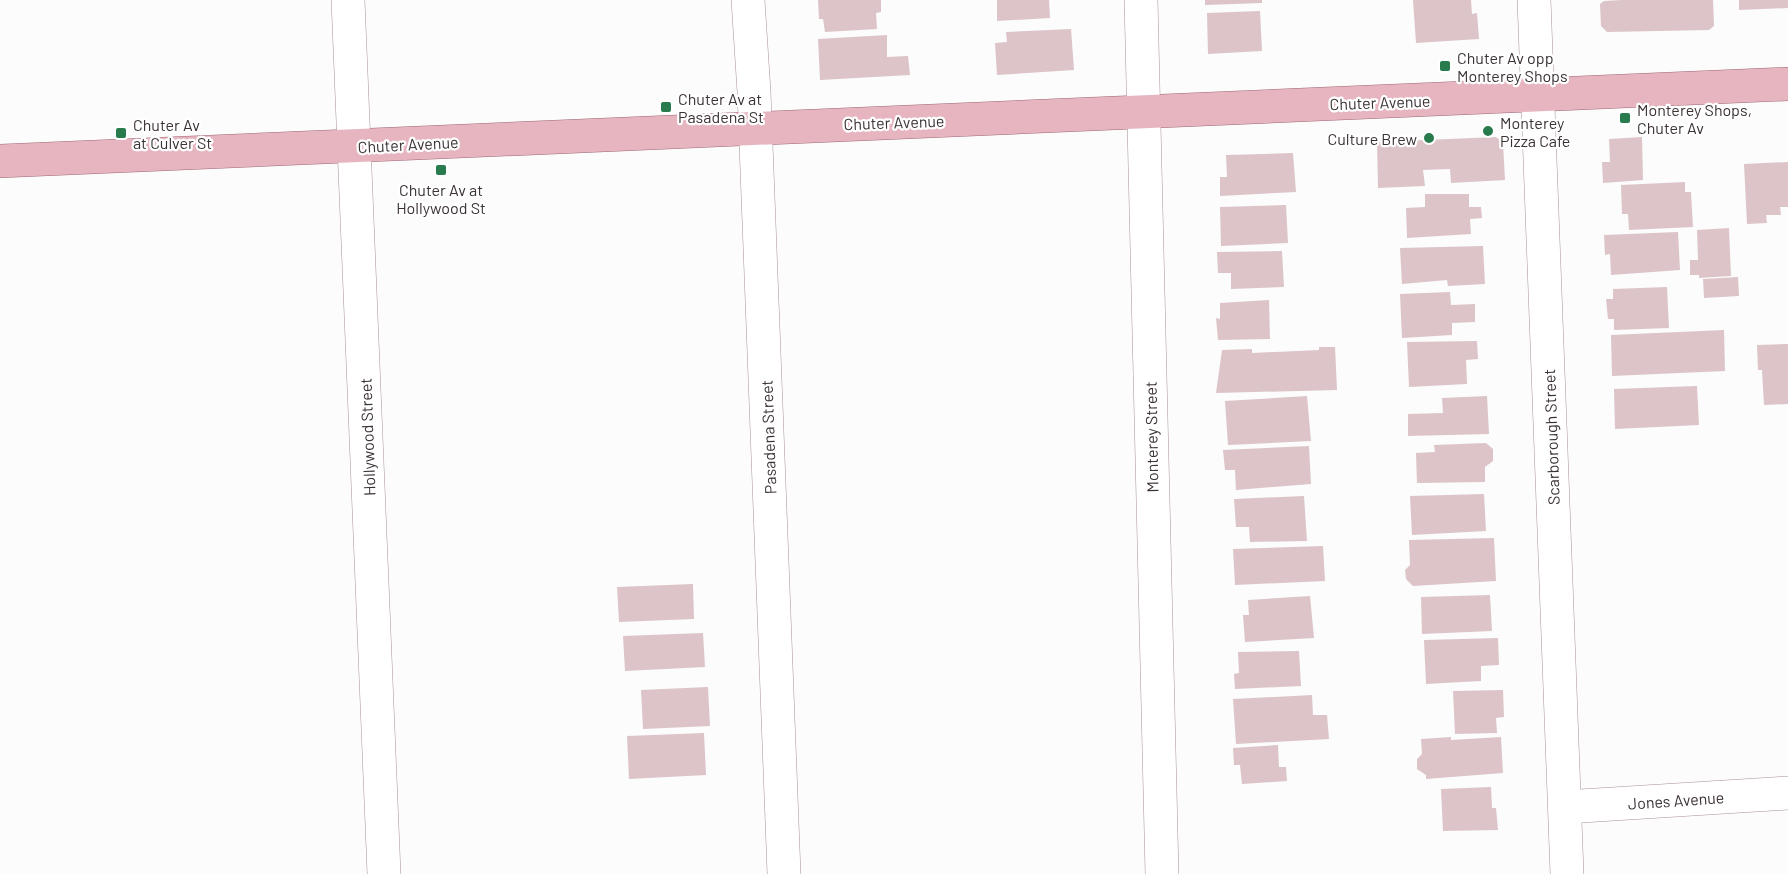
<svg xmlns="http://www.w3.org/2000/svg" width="1788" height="874" viewBox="0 0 1788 874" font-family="Barlow,sans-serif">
  <rect width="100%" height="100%" fill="#fbfcfb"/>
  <!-- building -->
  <g fill="#dcc4c9">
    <polygon points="818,0 881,0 881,12 876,13 877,29 825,32 823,19 819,19"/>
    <polygon points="997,0 1049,0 1050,18 997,21"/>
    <polygon points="1205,0 1262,0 1262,3 1205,5"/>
    <polygon points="1413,0 1471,0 1472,14 1477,13 1479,39 1416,43"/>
    <polygon points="1622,0 1713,0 1714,26 1709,30 1607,32 1601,26 1600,4 1604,1"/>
    <polygon points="1739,0 1788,0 1788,8 1739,10"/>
    <polygon points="1260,11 1262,51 1208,54 1207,13"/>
    <polygon points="1071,29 1074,70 997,75 995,43 1007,42 1006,32"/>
    <polygon points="887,35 887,57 908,56 910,75 820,80 818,39"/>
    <polygon points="1496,137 1503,143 1505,180 1451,183 1450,169 1423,170 1425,186 1378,188 1377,142"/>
    <polygon points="1642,137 1643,180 1603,183 1602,162 1610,162 1609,139"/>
    <polygon points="1293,153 1296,192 1220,196 1220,177 1227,177 1226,155"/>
    <polygon points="1788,162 1788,207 1780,207 1781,215 1766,215 1767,223 1747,224 1744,164"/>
    <polygon points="1685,182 1685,192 1691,192 1693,227 1629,230 1628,214 1622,214 1621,185"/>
    <polygon points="1425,194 1469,194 1469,207 1481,207 1482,218 1470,219 1471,234 1407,238 1406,208 1425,207"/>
    <polygon points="1286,205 1288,243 1221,246 1220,207"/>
    <polygon points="1729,228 1731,276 1699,278 1699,275 1690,275 1690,260 1698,260 1697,230"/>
    <polygon points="1678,232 1680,270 1611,275 1610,254 1605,255 1604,235"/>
    <polygon points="1483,246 1485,284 1448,286 1447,280 1402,284 1400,248"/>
    <polygon points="1282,251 1284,287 1231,289 1231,273 1218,273 1217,252"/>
    <polygon points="1738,277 1739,296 1704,298 1703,279"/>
    <polygon points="1667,287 1669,328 1614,330 1614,319 1608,319 1606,299 1613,299 1613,289"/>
    <polygon points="1450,292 1451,305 1475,304 1475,322 1452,323 1452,335 1402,338 1400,294"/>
    <polygon points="1269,300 1270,339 1218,340 1216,318 1220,319 1220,303"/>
    <polygon points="1724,330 1725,371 1612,376 1611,335"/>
    <polygon points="1477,341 1478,359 1466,360 1467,384 1409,387 1407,342"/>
    <polygon points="1788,344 1788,404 1764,405 1762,370 1758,370 1757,345"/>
    <polygon points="1319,347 1335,347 1337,390 1216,393 1222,350 1252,349 1252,353 1319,350"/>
    <polygon points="1697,386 1699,425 1615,429 1614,389"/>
    <polygon points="1307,396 1311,441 1228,445 1225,401"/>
    <polygon points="1487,396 1489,434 1408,436 1408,414 1443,413 1442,398"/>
    <polygon points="1486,443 1493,449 1493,461 1485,467 1485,482 1417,483 1416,453 1435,452 1434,445"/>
    <polygon points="1309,446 1311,484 1236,490 1235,470 1225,470 1223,450"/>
    <polygon points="1484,494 1486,531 1412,535 1410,496"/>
    <polygon points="1304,496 1307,541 1250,542 1249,527 1236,527 1234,499"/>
    <polygon points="1494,538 1496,581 1413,586 1406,579 1405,570 1410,565 1409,540"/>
    <polygon points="1323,546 1325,581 1235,585 1233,549"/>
    <polygon points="693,584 694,619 619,622 617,587"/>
    <polygon points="1490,595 1492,631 1422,634 1421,597"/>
    <polygon points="1310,596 1314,638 1245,642 1243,615 1249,615 1248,600"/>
    <polygon points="703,633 705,667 625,671 623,636"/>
    <polygon points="1498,638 1499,665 1481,666 1481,681 1426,684 1424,640"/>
    <polygon points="1299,651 1301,686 1235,689 1234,674 1239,673 1238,652"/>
    <polygon points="708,687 710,726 643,729 641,690"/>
    <polygon points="1503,690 1504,717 1496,718 1497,733 1455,734 1453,691"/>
    <polygon points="1312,695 1313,715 1327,715 1329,739 1236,744 1233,699"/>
    <polygon points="704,733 706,775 629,779 627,736"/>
    <polygon points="1451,737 1451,740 1501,737 1503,773 1426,779 1426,775 1417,769 1417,759 1422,754 1421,739"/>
    <polygon points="1278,745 1279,767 1286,767 1287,781 1242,784 1240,765 1234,765 1233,748"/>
    <polygon points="1491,787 1492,808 1496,808 1498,830 1443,831 1441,789"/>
  </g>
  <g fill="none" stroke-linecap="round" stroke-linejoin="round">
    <!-- minor casing -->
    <g stroke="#a89296" stroke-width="34">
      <g id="minor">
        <polyline points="348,0 384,874"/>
        <polyline points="748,0 754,92 784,874"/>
        <polyline points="1141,0 1162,874"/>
        <polyline points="1534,0 1567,874"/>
        <polyline points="1565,807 1788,793"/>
      </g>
    </g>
    <!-- major casing -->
    <g stroke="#a06774" stroke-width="34">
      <polyline id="major" points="0,161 1788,84"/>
    </g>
    <!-- minor -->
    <use href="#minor" stroke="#fff" stroke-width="33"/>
    <!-- major -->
    <use href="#major" stroke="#e6b5c0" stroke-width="33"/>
  </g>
  <!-- markers -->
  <g fill="#277b4d" stroke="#fff" stroke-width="2">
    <rect x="1439" y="60" width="12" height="12" rx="3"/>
    <rect x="660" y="101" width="12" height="12" rx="3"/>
    <rect x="1619" y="112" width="12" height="12" rx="3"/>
    <circle cx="1488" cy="131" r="6"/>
    <rect x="115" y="127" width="12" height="12" rx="3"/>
    <circle cx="1429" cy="138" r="6"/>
    <rect x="435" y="164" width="12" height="12" rx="3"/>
  </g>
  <g text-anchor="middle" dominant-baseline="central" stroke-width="4.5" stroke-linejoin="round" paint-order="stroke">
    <!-- poi labels -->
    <g font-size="16" fill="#3b3234" stroke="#fff" text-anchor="start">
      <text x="1457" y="57">Chuter Av opp<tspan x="1457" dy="18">Monterey Shops</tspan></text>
      <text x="678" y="98">Chuter Av at<tspan x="678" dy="18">Pasadena St</tspan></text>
      <text x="1637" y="109">Monterey Shops,<tspan x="1637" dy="18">Chuter Av</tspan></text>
      <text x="1500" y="122">Monterey<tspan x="1500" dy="18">Pizza Cafe</tspan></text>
      <text x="133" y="124">Chuter Av<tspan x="133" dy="18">at Culver St</tspan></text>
      <text x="1417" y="138" text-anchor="end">Culture Brew</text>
      <text x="441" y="189" text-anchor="middle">Chuter Av at<tspan x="441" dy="18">Hollywood St</tspan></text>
    </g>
    <!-- street labels -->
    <g font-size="16" fill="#3b3234" stroke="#fff">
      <text transform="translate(1380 102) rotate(-2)">Chuter Avenue</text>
      <text transform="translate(894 122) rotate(-2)">Chuter Avenue</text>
      <text transform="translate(408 144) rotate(-3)">Chuter Avenue</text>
      <text transform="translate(367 437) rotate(-92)">Hollywood Street</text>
      <text transform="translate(768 437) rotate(-92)">Pasadena Street</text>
      <text transform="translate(1151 437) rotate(-91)">Monterey Street</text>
      <text transform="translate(1551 437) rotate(-92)">Scarborough Street</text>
      <text transform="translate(1676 800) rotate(-4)">Jones Avenue</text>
    </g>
  </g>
</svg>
